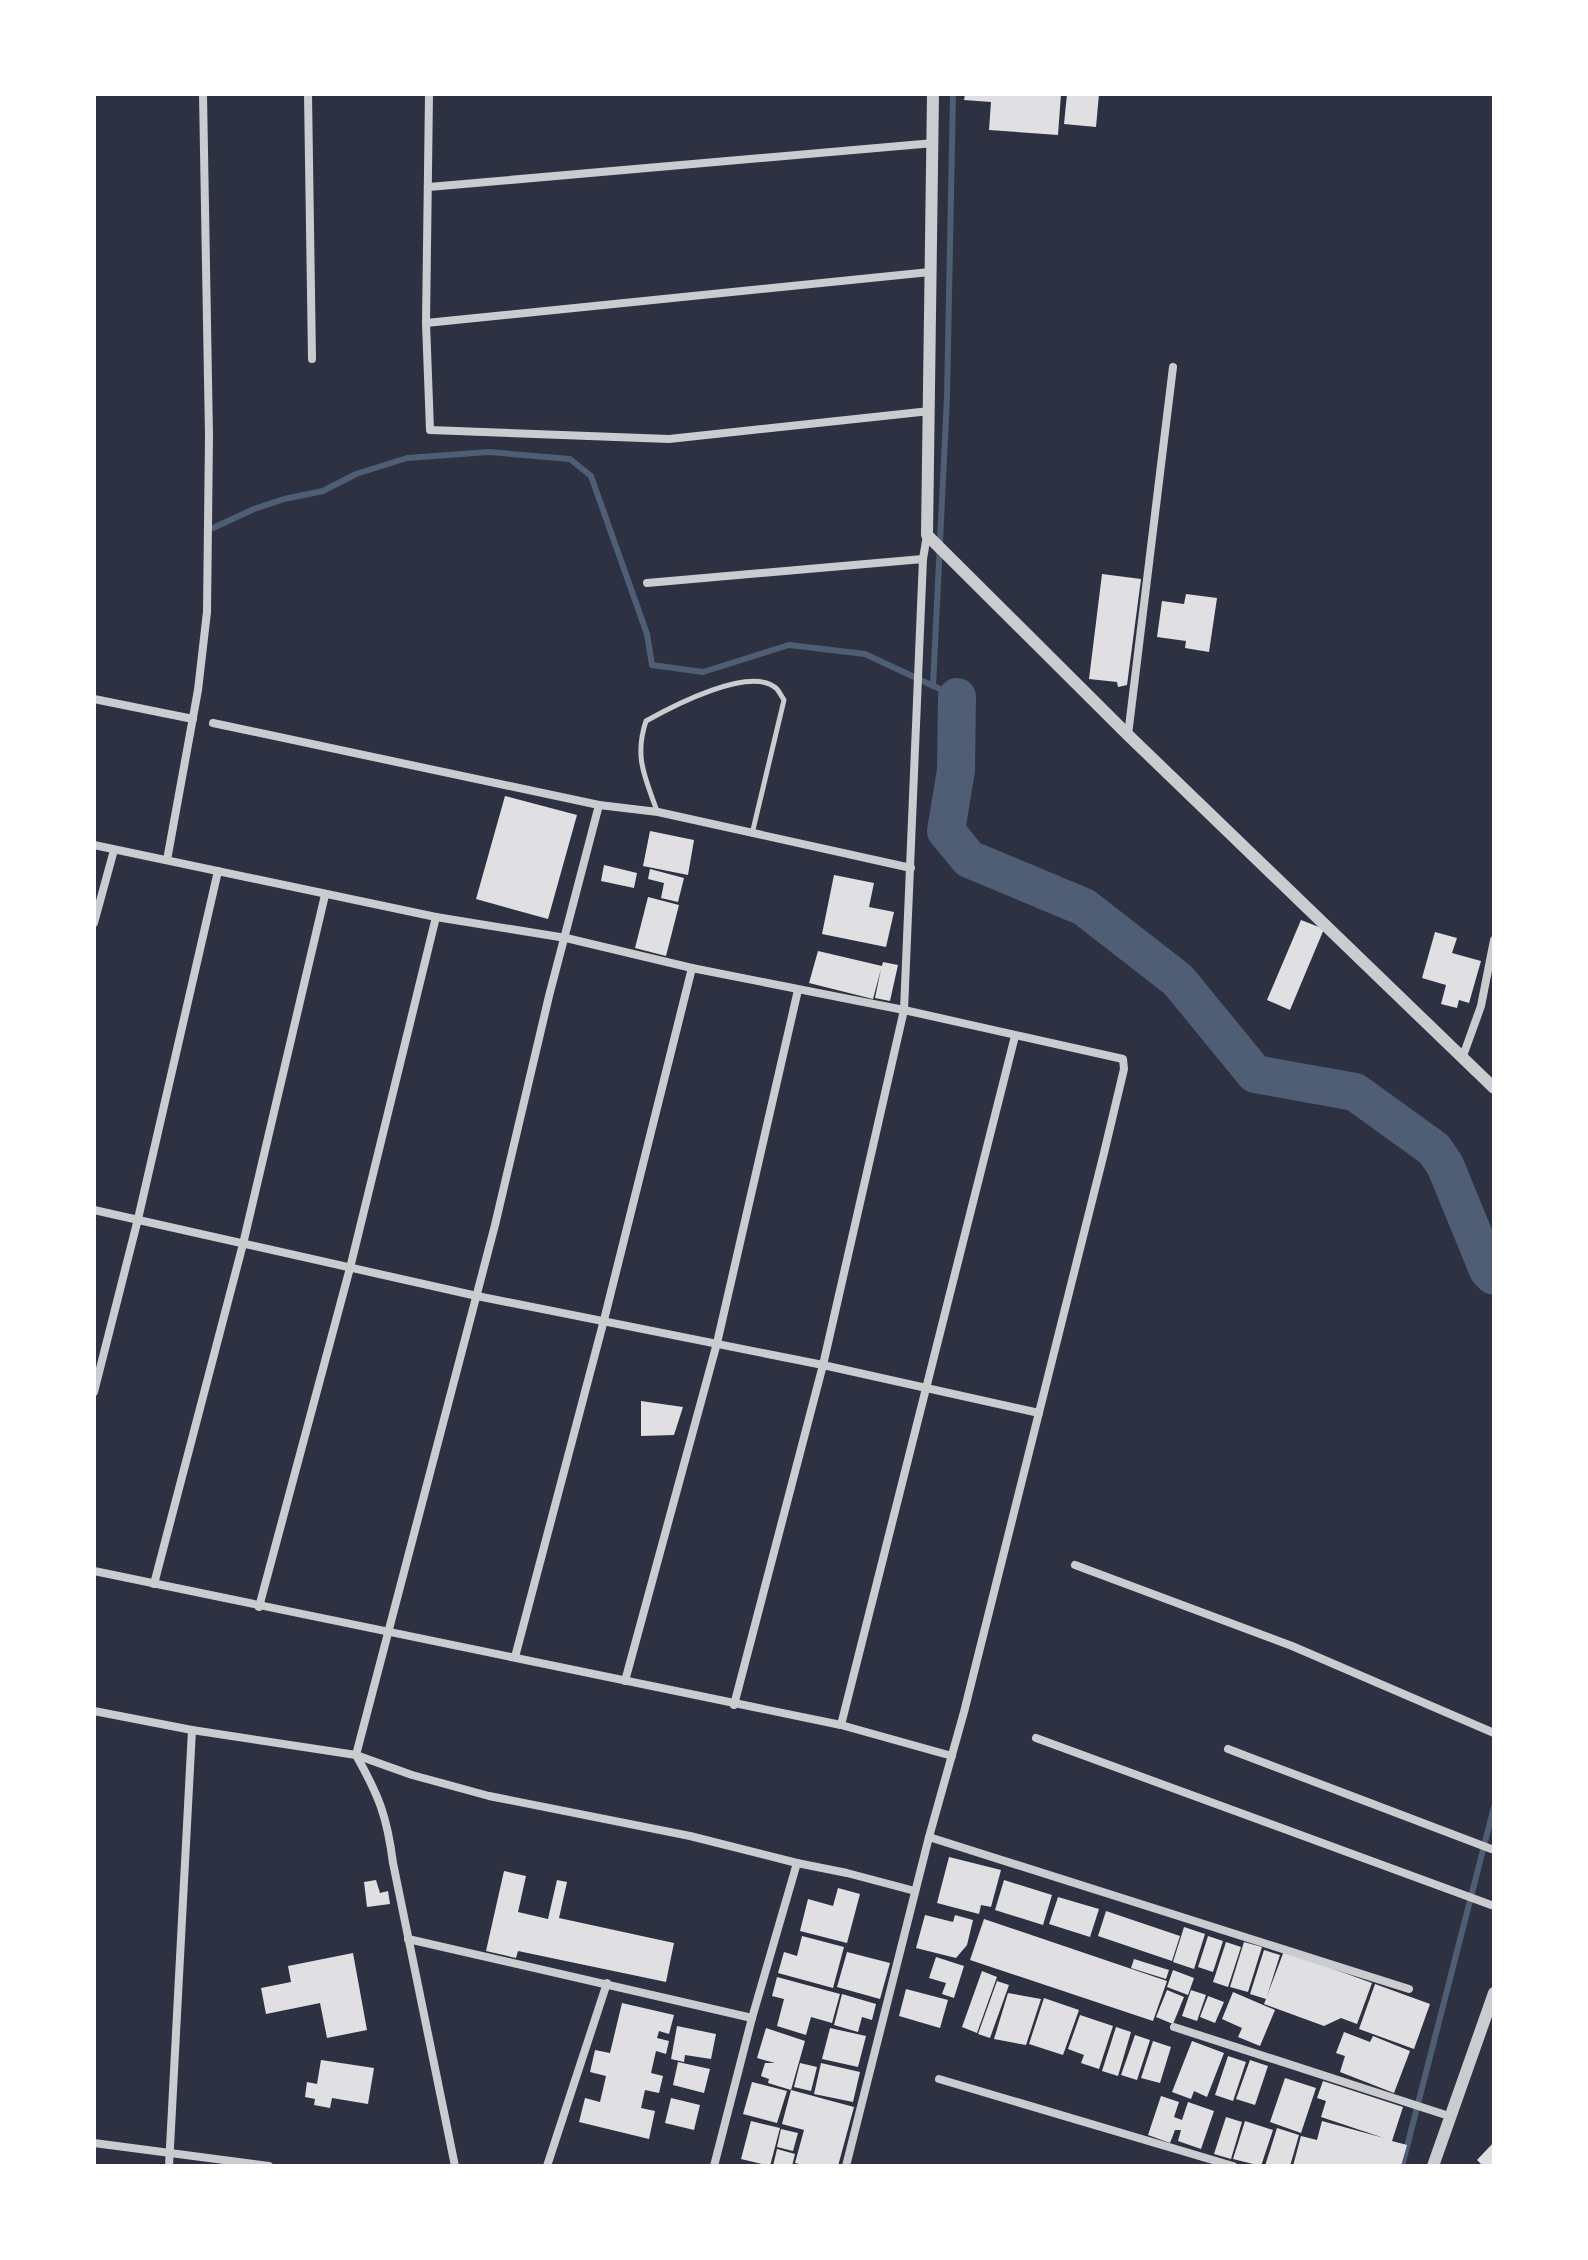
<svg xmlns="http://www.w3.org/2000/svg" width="1588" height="2260" viewBox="0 0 1588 2260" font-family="Rubik,sans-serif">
  <rect width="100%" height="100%" fill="#2d3142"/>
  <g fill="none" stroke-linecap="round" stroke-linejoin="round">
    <!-- stream -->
    <g stroke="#4f5d75" stroke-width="6">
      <polyline points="213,528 254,509 284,499 323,491 356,474 407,458 489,452 570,459 591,476 647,634 652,665 703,672 789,645 865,654 957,697"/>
      <polyline points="933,686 947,397 953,94"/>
      <polyline points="1402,2166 1494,1807"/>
    </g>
    <!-- river -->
    <polyline stroke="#4f5d75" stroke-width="38" points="957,697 956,770 946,831 969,859 1084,907 1178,980 1255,1074 1355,1092 1434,1149 1445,1165 1488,1270 1494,1276"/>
  </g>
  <!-- building -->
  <g fill="#e0e0e3">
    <polygon points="965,94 1061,94 1058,135 989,130 991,102 964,100"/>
    <polygon points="1067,94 1099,94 1096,127 1064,124"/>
    <polygon points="1102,574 1141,579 1127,685 1118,687 1117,682 1089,679"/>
    <polygon points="1186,594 1217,598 1209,652 1185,648 1186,641 1157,637 1162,601 1184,604"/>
    <polygon points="505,796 577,815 548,919 476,899"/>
    <polygon points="650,831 694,840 688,875 643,866"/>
    <polygon points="604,865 637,873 634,888 601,881"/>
    <polygon points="650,869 684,878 678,902 661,898 664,883 648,879"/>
    <polygon points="834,875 874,883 869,907 894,912 886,947 822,934"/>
    <polygon points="648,897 679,905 666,956 635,948"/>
    <polygon points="1301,920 1324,929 1290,1010 1267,1000"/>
    <polygon points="1435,932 1457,938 1452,953 1481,961 1469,1003 1459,1000 1457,1008 1441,1004 1446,985 1422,978"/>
    <polygon points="818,951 882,966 883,962 898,965 890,1001 875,998 881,969 873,999 809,983"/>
    <polygon points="641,1401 683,1407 674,1435 641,1436"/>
    <polygon points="949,1857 1001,1870 991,1907 981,1905 979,1914 937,1903"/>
    <polygon points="504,1871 526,1876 518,1912 548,1919 557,1880 567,1882 559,1918 674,1943 666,1982 518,1951 516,1958 486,1951"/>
    <polygon points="376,1880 380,1893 388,1891 390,1904 367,1907 364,1882"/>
    <polygon points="1004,1880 1052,1895 1043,1925 995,1910"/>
    <polygon points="838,1888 860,1894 847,1943 800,1931 808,1899 833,1906"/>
    <polygon points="1058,1897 1099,1909 1090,1937 1049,1924"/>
    <polygon points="1106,1911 1180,1936 1172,1961 1098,1936"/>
    <polygon points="925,1915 953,1922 955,1915 973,1920 967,1945 956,1958 916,1948"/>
    <polygon points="984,1919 1167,1981 1153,2021 970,1960"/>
    <polygon points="1184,1927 1205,1934 1194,1969 1173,1962"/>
    <polygon points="802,1936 844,1947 833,1988 778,1973 784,1952 797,1956"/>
    <polygon points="1208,1936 1223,1941 1213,1972 1198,1967"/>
    <polygon points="1226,1942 1241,1947 1228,1987 1213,1982"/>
    <polygon points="1244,1942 1262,1947 1248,1992 1230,1987"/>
    <polygon points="1264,1950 1280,1955 1267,1996 1284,1951 1372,1983 1357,2024 1341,2018 1324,2026 1264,2004 1266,1999 1250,1994"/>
    <polygon points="847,1952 890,1963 880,1999 837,1987"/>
    <polygon points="353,1953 367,2030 327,2038 320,2003 266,2014 261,1988 291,1982 288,1966"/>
    <polygon points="936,1957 964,1966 954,1998 942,1994 946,1983 929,1978"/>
    <polygon points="1134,1959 1169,1970 1166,1979 1131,1968"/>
    <polygon points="1173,1970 1194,1978 1188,1995 1167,1987"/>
    <polygon points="982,1971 997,1977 977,2033 962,2027"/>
    <polygon points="777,1977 840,1994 832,2023 811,2017 806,2035 777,2026 784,1999 772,1996"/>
    <polygon points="997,1981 1009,1985 990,2038 978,2034"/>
    <polygon points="1375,1984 1430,2004 1414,2049 1359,2029"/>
    <polygon points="906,1989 948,2000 940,2028 899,2016"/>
    <polygon points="1167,1990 1184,1997 1173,2024 1156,2017"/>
    <polygon points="1191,1990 1206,1995 1197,2021 1182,2016"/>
    <polygon points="1233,1992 1275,2010 1260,2046 1238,2037 1242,2028 1222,2019"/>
    <polygon points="1008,1993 1041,1999 1026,2045 994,2039"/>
    <polygon points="842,1994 876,2004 872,2020 862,2017 858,2032 834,2025"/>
    <polygon points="1208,1996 1224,2002 1215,2023 1200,2017"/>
    <polygon points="1044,1998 1079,2010 1063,2055 1029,2044"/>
    <polygon points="622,2003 674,2015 669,2034 659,2031 657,2038 669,2041 666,2054 656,2051 651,2073 663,2076 659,2093 645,2090 641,2108 655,2111 649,2139 579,2122 585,2098 600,2102 606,2076 590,2072 595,2050 610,2053"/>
    <polygon points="1080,2015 1113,2026 1099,2069 1081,2063 1084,2055 1068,2049"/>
    <polygon points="677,2026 716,2034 711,2059 685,2055 684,2062 671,2059"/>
    <polygon points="1116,2027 1131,2032 1118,2076 1102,2071"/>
    <polygon points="766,2028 805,2041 791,2090 768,2083 769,2079 761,2076 765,2063 775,2063 757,2058"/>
    <polygon points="830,2028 866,2036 858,2067 822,2059"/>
    <polygon points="1344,2032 1370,2042 1373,2036 1410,2051 1394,2093 1340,2072 1345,2056 1336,2053"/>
    <polygon points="1135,2035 1150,2040 1137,2080 1121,2075"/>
    <polygon points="1153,2041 1171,2047 1160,2083 1141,2078"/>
    <polygon points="1192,2041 1224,2053 1207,2097 1194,2091 1191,2099 1172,2092"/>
    <polygon points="1228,2056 1246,2062 1233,2101 1215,2095"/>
    <polygon points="321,2060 374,2068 368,2104 332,2098 330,2108 314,2105 315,2099 305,2097 307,2082 317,2084"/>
    <polygon points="1250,2060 1268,2066 1255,2105 1236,2099"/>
    <polygon points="678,2062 710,2069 704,2093 673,2085"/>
    <polygon points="800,2063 817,2067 811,2091 794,2087"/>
    <polygon points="821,2063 860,2072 853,2102 814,2094"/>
    <polygon points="1285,2078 1316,2088 1301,2133 1270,2122"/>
    <polygon points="1323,2081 1403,2107 1392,2141 1407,2145 1401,2166 1293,2166 1301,2136 1317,2140 1322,2121 1384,2138 1321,2117 1326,2101 1317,2098"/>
    <polygon points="752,2082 787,2091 777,2123 743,2114"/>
    <polygon points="791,2090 854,2107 838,2166 807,2166 795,2163 804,2130 782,2124"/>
    <polygon points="1161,2096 1179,2102 1174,2117 1182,2120 1188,2102 1214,2111 1201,2149 1178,2141 1181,2130 1175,2130 1170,2143 1148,2135"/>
    <polygon points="671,2098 700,2105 694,2130 665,2123"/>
    <polygon points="1226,2117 1242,2122 1231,2159 1214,2154"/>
    <polygon points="751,2121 780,2128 770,2166 741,2159"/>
    <polygon points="1245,2121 1273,2130 1261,2166 1233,2159"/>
    <polygon points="1277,2128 1299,2135 1290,2166 1265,2166"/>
    <polygon points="781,2129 798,2133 793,2151 777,2147"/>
    <polygon points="1494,2142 1494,2166 1483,2166 1477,2160"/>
    <polygon points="777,2149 795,2154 792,2166 773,2166"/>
  </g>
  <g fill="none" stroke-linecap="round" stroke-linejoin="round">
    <!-- service -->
    <path stroke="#caccd0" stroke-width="5" d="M657 811C645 777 634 757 646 721 671 707 752 664 777 689 780 693 782 697 784 700L752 834"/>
    <!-- minor -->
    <g stroke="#caccd0" stroke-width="8">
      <polyline points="308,94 312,359"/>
      <polyline points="429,94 426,323 430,430 669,439 930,411"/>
      <polyline points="429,187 934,143"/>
      <polyline points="426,323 930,272"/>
      <polyline points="647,583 923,559"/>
      <polyline points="94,699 193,719"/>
      <polyline points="213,723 599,805"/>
      <polyline points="1128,735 1173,367"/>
      <polyline points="94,845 436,917 566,938 692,968 904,1010 1123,1059 1124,1069 1104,1153 964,1712 929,1837 846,2166"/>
      <polyline points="167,860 198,690 207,612 209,436 203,94"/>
      <polyline points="94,923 114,850"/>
      <polyline points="1463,1056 1481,1006 1494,940"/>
      <polyline points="94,1210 477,1296 823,1365 1039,1413"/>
      <polyline points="94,1392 138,1219 218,871"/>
      <polyline points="1075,1565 1292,1646 1494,1733"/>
      <polyline points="94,1571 841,1725 952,1756"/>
      <polyline points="154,1584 243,1244 325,895"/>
      <polyline points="259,1607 350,1268 436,917"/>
      <polyline points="515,1657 604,1320 692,968"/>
      <polyline points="625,1681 717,1343 798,990"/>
      <polyline points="734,1705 823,1365 904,1010 923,559 927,535"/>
      <polyline points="94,1711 192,1730 356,1755 412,1775 489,1796 690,1836 797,1863"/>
      <polyline points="841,1725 1015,1036"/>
      <polyline points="1036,1738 1494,1906"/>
      <polyline points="1228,1749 1494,1850"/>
      <polyline points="929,1837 1409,1989"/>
      <polyline points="408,1939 752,2018"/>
      <polyline points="1174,2027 1449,2116"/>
      <polyline points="939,2079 1233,2166"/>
      <polyline points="94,2143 269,2166"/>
      <polyline points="169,2166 192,1730"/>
      <path d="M455 2166 393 1863C387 1816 379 1796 356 1755L495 1225 549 996 599 805 658 812 911 868"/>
      <polyline points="547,2166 607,1983"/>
      <polyline points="714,2166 752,2018 797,1863 847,1873 915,1891"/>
    </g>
    <!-- tertiary -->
    <g stroke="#caccd0" stroke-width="12">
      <polyline points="933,94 927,535 1128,735 1494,1088"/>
      <polyline points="1433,2166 1494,1993"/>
    </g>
  </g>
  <!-- border -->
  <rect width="1588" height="2260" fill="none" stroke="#ffffff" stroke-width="192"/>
</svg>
